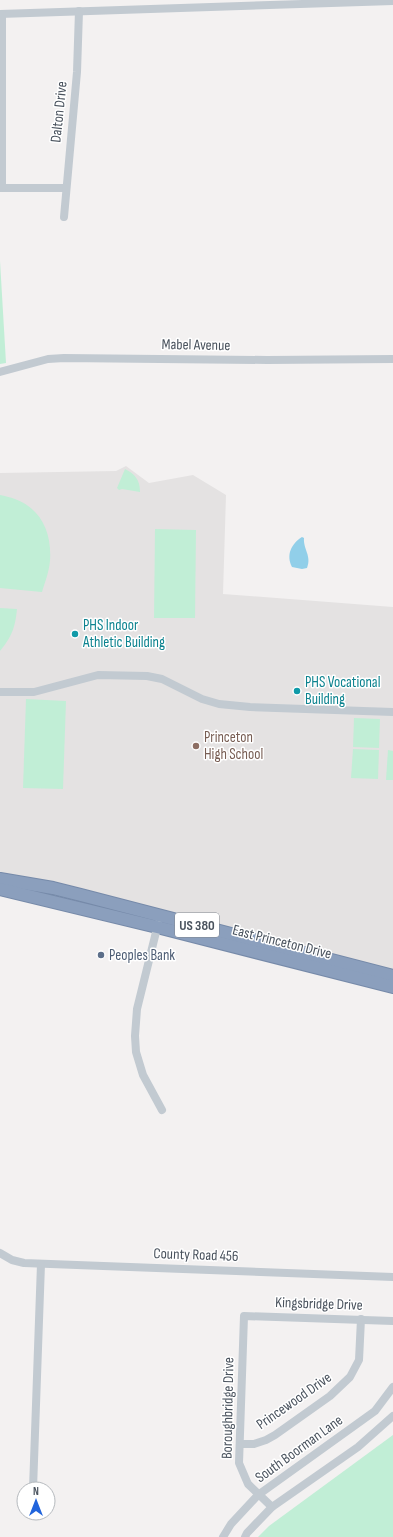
<svg xmlns="http://www.w3.org/2000/svg" width="393" height="1537" viewBox="0 0 393 1537" font-family="'Sofia Sans Condensed',sans-serif">
  <rect width="100%" height="100%" fill="#f3f1f1"/>
  <!-- education -->
  <polygon fill="#e4e2e2" points="126,466 149,483 193,475 226,495 223,594 393,607 393,971 0,886 0,473 116,471"/>
  <!-- green -->
  <g fill="#c1eed6">
    <polygon points="0,261 6,363 0,364"/>
    <path d="M125 469C135 474 140 480 140 492L122 489 119 490 117 488Z"/>
    <path d="M0 495C5 496 10 497 15 499 42 509 52 534 50 561 49 572 45 582 42 592L0 588Z"/>
    <polygon points="155,529 196,530 195,618 154,618"/>
    <path d="M0 608 17 609C15 628 12 636 0 651Z"/>
    <polygon points="26,699 66,701 63,789 23,788"/>
    <polygon points="354,718 380,719 379,748 353,747"/>
    <polygon points="353,749 379,750 378,779 351,778"/>
    <polygon points="388,750 393,751 393,780 386,780"/>
    <polygon points="393,1435 393,1537 258,1537 269,1526"/>
  </g>
  <!-- water -->
  <path fill="#91cfe9" d="M302 537 304 538C303 549 312 556 307 568L302 569 292 567C286 555 291 544 302 537Z"/>
  <g fill="none" stroke-linecap="round" stroke-linejoin="round">
    <!-- highway casing -->
    <g stroke="#768aa9" stroke-width="14">
      <g id="highway">
        <polyline points="0,879 53,888 81,895 393,976"/>
        <polyline points="0,889 157,927 393,987"/>
      </g>
    </g>
    <!-- minor -->
    <g stroke="#c2cad1" stroke-width="8">
      <polyline points="0,14 393,1"/>
      <polyline points="0,188 66,188"/>
      <polyline points="2,188 2,14"/>
      <polyline points="64,217 77,72 79,11"/>
      <polyline points="0,372 48,359 64,358 267,360 393,359"/>
      <polyline points="0,692 34,692 98,675 147,676 162,679 202,699 219,704 250,707 393,712"/>
      <polyline points="158,924 137,1009 135,1036 136,1052 143,1075 162,1110"/>
      <polyline points="0,1253 12,1260 24,1263 393,1277"/>
      <polyline points="240,1444 254,1444 266,1440 275,1435 330,1396 350,1377 359,1360 361,1319"/>
      <polyline points="33,1489 41,1264"/>
      <polyline points="272,1507 248,1484 239,1463 244,1316 393,1321"/>
      <polyline points="223,1537 231,1524 258,1495 375,1411 393,1387"/>
      <polyline points="245,1537 247,1533 272,1507 358,1447 393,1416"/>
    </g>
    <!-- highway -->
    <use href="#highway" stroke="#8b9fbd" stroke-width="12"/>
  </g>
  <!-- markers -->
  <g fill="#0f9aa8" stroke="#fff" stroke-width="1.5">
    <circle cx="75" cy="634" r="4"/>
    <circle cx="297" cy="691" r="4"/>
  </g>
  <circle fill="#8d6e63" stroke="#fff" stroke-width="1.5" cx="196" cy="746" r="4"/>
  <circle fill="#5c6f8a" stroke="#fff" stroke-width="1.5" cx="101" cy="955" r="4"/>
  <g text-anchor="middle" dominant-baseline="central" stroke-width="3" stroke-linejoin="round" paint-order="stroke">
    <!-- shield labels -->
    <rect fill="#fff" stroke="#80868e" stroke-width="1" x="175" y="913" width="44" height="24" rx="3"/>
    <g font-size="14" font-weight="bold" fill="#49525d">
      <text x="197" y="925">US 380</text>
    </g>
    <!-- street labels -->
    <g font-size="15" fill="#49525d" stroke="#fff">
      <text transform="translate(59 112) rotate(-84)">Dalton Drive</text>
      <text transform="translate(196 345) rotate(1)">Mabel Avenue</text>
      <text transform="translate(282 942) rotate(14)">East Princeton Drive</text>
      <text transform="translate(196 1255) rotate(2)">County Road 456</text>
      <text transform="translate(319 1304) rotate(2)">Kingsbridge Drive</text>
      <text transform="translate(294 1401) rotate(-35)">Princewood Drive</text>
      <text transform="translate(228 1408) rotate(-89)">Boroughbridge Drive</text>
      <text transform="translate(299 1449) rotate(-36)">South Boorman Lane</text>
    </g>
    <!-- culture labels -->
    <g font-size="15" fill="#0d838f" stroke="#fff" text-anchor="start">
      <text x="83" y="625">PHS Indoor<tspan x="83" dy="17">Athletic Building</tspan></text>
      <text x="305" y="682">PHS Vocational<tspan x="305" dy="17">Building</tspan></text>
    </g>
    <!-- education labels -->
    <g font-size="15" fill="#785e54" stroke="#fff" text-anchor="start">
      <text x="204" y="737">Princeton<tspan x="204" dy="17">High School</tspan></text>
    </g>
    <!-- service labels -->
    <g font-size="15" fill="#4e5e75" stroke="#fff" text-anchor="start">
      <text x="109" y="955">Peoples Bank</text>
    </g>
  </g>
  <!-- north arrow -->
  <g transform="translate(36 1501)"><circle r="19" fill="#ffffff" stroke="#b6babe"/>
  <path d="M0-3L7 15L0 10L-7 15Z" fill="#2164dc"/>
  <text y="-6" font-size="11" font-weight="bold" text-anchor="middle" fill="#49525d">N</text>
  </g>
</svg>
